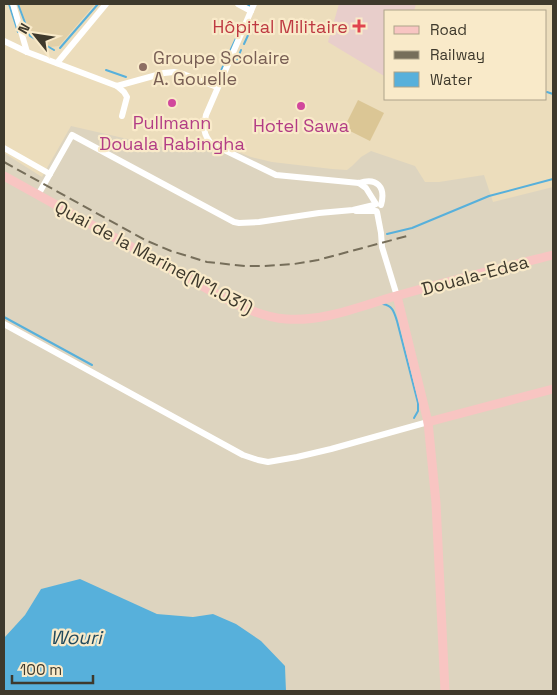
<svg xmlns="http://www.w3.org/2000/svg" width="557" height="695" viewBox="0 0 557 695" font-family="'Space Grotesk',sans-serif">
  <rect width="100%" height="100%" fill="#ecddbc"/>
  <!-- built -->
  <polygon fill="#e2d0a8" points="19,4 95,4 59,46 50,47 34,39 29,30"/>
  <!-- industrial -->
  <polygon fill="#ddd4bf" points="71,126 180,151 233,150 251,157 272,162 332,169 347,170 352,166 361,157 371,151 415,166 425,182 439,182 484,175 493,202 553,187 553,691 286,691 285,666 213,614 193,617 157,614 80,580 41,589 25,615 4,638 4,153 42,177"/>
  <!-- medical -->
  <polygon fill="#e8cecb" points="339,4 416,4 414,11 386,11 386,77 328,42"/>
  <!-- green -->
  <polygon fill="#dbc695" points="358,100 384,113 370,141 344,128"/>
  <!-- water -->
  <polygon fill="#57b0db" points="80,579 157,614 193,617 213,614 236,624 261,641 285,666 286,691 4,691 4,638 25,615 41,589"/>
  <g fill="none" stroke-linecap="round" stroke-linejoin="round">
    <!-- stream -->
    <g stroke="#57b0db" stroke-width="2">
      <polyline points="9,4 18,32"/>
      <polyline points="18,4 30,36 54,50"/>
      <polyline points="245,4 250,6"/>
      <polyline points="244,44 255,20"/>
      <polyline points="60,48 98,4"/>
      <polyline points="237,60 241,50"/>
      <polyline points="106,70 126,77"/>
      <polyline points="219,75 238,34"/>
      <polyline points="547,92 553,94"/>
      <polyline points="387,234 412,228 489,196 553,179"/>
      <path d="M383 304C393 306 394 312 397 321L418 403V411L414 418"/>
      <polyline points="4,317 92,365"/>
      <polyline points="4,484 4,483"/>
    </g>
    <!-- minor -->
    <g stroke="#fff" stroke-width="6">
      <polyline points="13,4 27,52"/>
      <polyline points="238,4 251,11"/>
      <path d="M254 4 206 115C203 127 203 135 212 144L276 175 359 183C377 177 386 187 381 205"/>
      <polyline points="4,41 27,52 117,86 164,73 174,72 183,74 217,87"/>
      <polyline points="57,63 106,4"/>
      <polyline points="117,86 124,92 127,97 122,116"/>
      <polyline points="4,148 50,174"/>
      <polyline points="359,183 366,188 376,204"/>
      <polyline points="38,195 72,135 234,222 239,223 259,222 319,213 353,210 374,205"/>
      <polyline points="356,211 376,211"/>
      <polyline points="377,212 381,233 382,247 397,296"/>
      <polyline points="4,324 243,455 258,460 268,462 297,457 331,449 428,422"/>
    </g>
    <!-- major -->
    <g stroke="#f8c5c2" stroke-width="9">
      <path d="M4 176C62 208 120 241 179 273 209 289 251 317 286 319 324 322 360 306 396 296 448 281 501 268 553 255"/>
      <polyline points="397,296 428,422 436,503 445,691"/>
      <polyline points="428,422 553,389"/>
    </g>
    <!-- rail -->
    <polyline stroke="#766e5a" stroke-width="2" stroke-dasharray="10 5" stroke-linecap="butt" points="4,162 145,240 171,251 207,262 245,266 264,266 294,264 318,260 407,236"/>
  </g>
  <!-- markers -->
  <path fill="#e0444e" stroke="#f9eac9" stroke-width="2" d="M356.5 18.5h5v5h5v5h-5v5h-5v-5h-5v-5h5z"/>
  <circle fill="#8d6e63" stroke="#f9eac9" stroke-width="2" cx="143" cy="67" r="5"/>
  <g fill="#d1479c" stroke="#f9eac9" stroke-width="2">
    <circle cx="172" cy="103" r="5"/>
    <circle cx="301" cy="106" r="5"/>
  </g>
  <g text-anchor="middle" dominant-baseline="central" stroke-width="4.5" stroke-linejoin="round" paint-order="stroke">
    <!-- health labels -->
    <g font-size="18" fill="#be3a42" stroke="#f9eac9" text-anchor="end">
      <text x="348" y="26">Hôpital Militaire</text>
    </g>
    <!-- education labels -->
    <g font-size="18" fill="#785e54" stroke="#f9eac9" text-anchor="start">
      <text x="153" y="57">Groupe Scolaire<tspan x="153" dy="21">A. Gouelle</tspan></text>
    </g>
    <!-- hotel labels -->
    <g font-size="18" fill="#b23c85" stroke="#f9eac9">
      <text x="172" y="122">Pullmann<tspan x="172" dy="21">Douala Rabingha</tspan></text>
      <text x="301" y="125">Hotel Sawa</text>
    </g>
    <!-- street labels -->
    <g font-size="18" fill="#3e392c" stroke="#f9eac9">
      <text transform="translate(154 257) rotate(28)">Quai de la Marine(N°1.031)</text>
      <text transform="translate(475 275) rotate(-15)">Douala-Edea</text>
    </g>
    <!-- water labels -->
    <g font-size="19" font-style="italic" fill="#234a5d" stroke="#f9eac9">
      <text x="76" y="637">Wouri</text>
    </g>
  </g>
  <!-- border -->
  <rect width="557" height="695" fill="none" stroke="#3e392c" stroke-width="10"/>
  <!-- legend -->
  <rect x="384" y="10" width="162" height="90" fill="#f9eac9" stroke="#aea38a"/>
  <rect x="394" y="26" width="25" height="8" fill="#f8c5c2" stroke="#aea38a"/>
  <text x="430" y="35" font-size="15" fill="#3e392c">Road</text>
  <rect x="394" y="51" width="25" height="8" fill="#766e5a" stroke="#aea38a"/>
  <text x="430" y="60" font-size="15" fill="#3e392c">Railway</text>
  <rect x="394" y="72" width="25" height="15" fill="#57b0db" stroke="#aea38a"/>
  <text x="430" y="85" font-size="15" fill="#3e392c">Water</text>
  <!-- north arrow -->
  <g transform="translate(35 35) rotate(300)" stroke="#f9eac9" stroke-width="4" paint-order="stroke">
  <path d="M0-4L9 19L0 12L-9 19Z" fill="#3e392c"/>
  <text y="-8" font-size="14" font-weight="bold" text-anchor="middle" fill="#3e392c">N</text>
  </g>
  <!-- scale -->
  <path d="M12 675v8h81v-8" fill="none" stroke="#3e392c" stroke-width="2.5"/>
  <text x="20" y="675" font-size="15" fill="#3e392c" stroke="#f9eac9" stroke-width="4" paint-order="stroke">100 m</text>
</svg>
